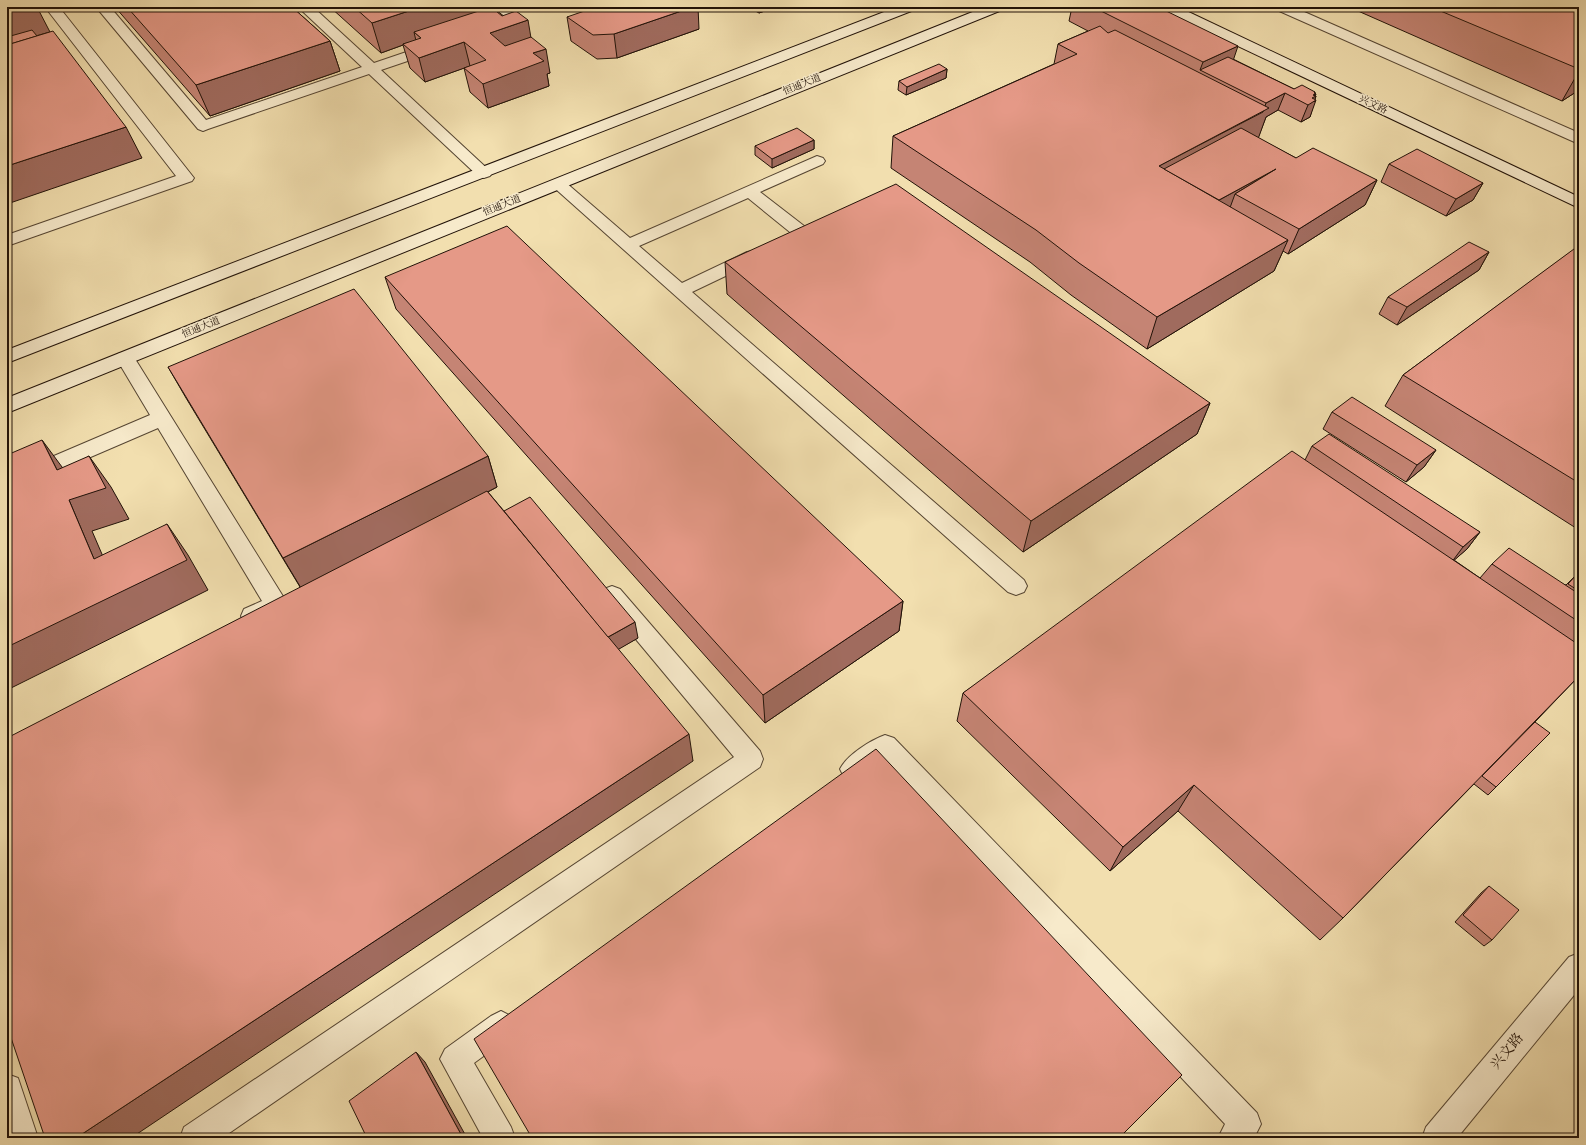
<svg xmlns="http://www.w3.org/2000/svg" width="1586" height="1145" viewBox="0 0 1586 1145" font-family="'Sorts Mill Goudy','Noto Serif SC',serif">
  <rect width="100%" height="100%" fill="#f2dfaf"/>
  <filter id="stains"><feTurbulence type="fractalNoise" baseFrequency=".005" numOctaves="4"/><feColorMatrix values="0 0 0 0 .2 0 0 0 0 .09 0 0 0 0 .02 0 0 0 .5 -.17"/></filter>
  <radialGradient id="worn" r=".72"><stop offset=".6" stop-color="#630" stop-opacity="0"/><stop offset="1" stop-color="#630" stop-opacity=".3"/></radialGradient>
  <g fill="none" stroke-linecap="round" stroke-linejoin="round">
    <!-- lane casing -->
    <g stroke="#554532" stroke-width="2">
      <g id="lane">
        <polygon points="45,7 59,7 194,178 192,181 7,246 7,235 176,176"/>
        <polygon points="96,7 110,7 206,120 362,67 298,7 313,7 374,63 430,44 435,43 440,44 442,47 440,50 381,70 492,173 490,176 484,178 478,176 369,74 208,129 203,131 198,129"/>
        <path d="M493 7H508L524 20C519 27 501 31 493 29L491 26 493 23 507 19Z"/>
        <polygon points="1275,7 1293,7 1579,133 1579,144 1277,10"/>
        <polygon points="817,156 823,158 825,161 823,164 760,192 808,229 810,233 808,237 802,238 796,237 748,198 639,246 682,283 747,252 753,251 759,252 762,256 759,260 692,292 1024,580 1027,586 1024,592 1016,595 1008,592 550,184 552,181 558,179 564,181 630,238"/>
        <polygon points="125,352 132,354 284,598 287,604 284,610 252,625 244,623 241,616 244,609 262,601 158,428 7,493 7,476 150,415 116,358 118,354"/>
        <polygon points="612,586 620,589 760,751 763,759 760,767 222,1138 180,1138 184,1127 734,757 604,601 601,595 604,589"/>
        <path d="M885 735 894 738 1257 1113 1261 1124 1254 1138H1218L1225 1124 883 761 862 777 853 780 844 777 840 769C847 755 871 740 885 735Z"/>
        <polygon points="501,1011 511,1016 516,1026 511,1036 474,1063 511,1127 515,1138 483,1138 440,1059 445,1049 491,1016"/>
        <polygon points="7,1074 18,1078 38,1138 8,1138"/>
      </g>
    </g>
    <!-- street casing -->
    <g stroke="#554532" stroke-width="2">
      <polygon id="street" points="1579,953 1579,989 1457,1138 1422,1138 1426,1127 1569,957"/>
    </g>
    <!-- secondary casing -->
    <g stroke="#211208" stroke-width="2">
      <g id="secondary">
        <polygon points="897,7 916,7 914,10 7,363 7,350"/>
        <polygon points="985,7 1004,7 1002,10 7,413 7,398"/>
        <polygon points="1160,7 1178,7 1579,197 1579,208 1162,10"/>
      </g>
    </g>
    <!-- lane -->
    <use href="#lane" fill="#f7eacb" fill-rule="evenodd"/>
    <!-- street -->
    <use href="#street" fill="#f7eacb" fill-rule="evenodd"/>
    <!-- secondary -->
    <use href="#secondary" fill="#f7eacb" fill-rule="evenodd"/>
  </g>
  <!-- wall -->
  <g fill="#c58474" stroke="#211208">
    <polygon points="115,7 292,7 330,41 340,71 210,116"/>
    <polygon points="330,7 492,7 531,37 550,73 547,74 549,86 488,108 470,92 464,68 425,82 410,68 403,45 381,53"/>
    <polygon points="748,7 776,7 759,13"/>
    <polygon points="1072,7 1158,7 1233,59 1294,89 1315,92 1315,93 1316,94 1315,96 1316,96 1310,117 1301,122 1278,110 1266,117 1258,138 1296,158 1377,180 1365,205 1288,254 1283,251 1274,271 1147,349 1071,295 1030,262 891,168 893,136 1054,64 1058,44 1088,31 1069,21"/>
    <polygon points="1349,7 1579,7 1579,90 1562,101"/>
    <polygon points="567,17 699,29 617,58 597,59 571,41"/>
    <polygon points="947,69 946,78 906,95 898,90 899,81"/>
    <polygon points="814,140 814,149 772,168 755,155 755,146"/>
    <polygon points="1389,164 1483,183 1473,200 1446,216 1381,182"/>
    <polygon points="1579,246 1579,530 1385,406 1403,375"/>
    <polygon points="1489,252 1479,270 1397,325 1379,314 1388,297"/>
    <polygon points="725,262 1210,403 1197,434 1023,552 727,294"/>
    <polygon points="385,277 903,601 899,631 765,723 396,309"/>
    <polygon points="168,367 488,456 497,487 488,492 504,511 638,638 618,649 693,761 300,587 186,398"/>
    <polygon points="1332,412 1436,450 1424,467 1406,482 1323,429"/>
    <polygon points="1312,446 1480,532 1467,549 1454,560 1480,578 1492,564 1566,585 1579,572 1579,676 1535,722 1496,787 1488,795 1474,784 1343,918 1320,940 1178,811 1110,871 957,721 963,693 1305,460"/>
    <polygon points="1489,886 1492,940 1484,946 1455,922 1481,893"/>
  </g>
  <!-- shaded-wall -->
  <g fill="#a06b5e" stroke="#211208">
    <polygon points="15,7 37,7 50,32 7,44 7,9"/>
    <polygon points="421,7 492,7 494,15 421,38 414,32 416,41 403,44 403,45 381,53 372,23"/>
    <polygon points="693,7 698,7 699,29 617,58 614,34"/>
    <polygon points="759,7 776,7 759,13"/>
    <polygon points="528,20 532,44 495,57 490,33"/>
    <polygon points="330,41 340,71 210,116 196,85"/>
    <polygon points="464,42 470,66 425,82 419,58"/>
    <polygon points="1238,46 1230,70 1200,70 1203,62"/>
    <polygon points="546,49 550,73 547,74 549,86 488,108 483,84 533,53"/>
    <polygon points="947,69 946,78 906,95 907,87"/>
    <polygon points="1579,71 1579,90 1562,101"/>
    <polygon points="1315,92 1314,94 1316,94 1314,97 1316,96 1314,102 1316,100 1310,117 1301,122 1308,105 1314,93"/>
    <polygon points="1285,93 1278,110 1266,117 1258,139 1176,183 1159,166 1263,112 1266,103"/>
    <polygon points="126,127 142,158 7,204 7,166"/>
    <polygon points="814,140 814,149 772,168 772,159"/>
    <polygon points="1276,169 1235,194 1227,216 1212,204"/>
    <polygon points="1377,180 1365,205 1288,254 1299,229"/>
    <polygon points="1483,183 1473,200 1446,216 1456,199"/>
    <polygon points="1288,240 1274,271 1147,349 1157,317"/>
    <polygon points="1489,252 1479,270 1397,325 1407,307"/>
    <polygon points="1210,403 1197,434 1023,552 1031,521"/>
    <polygon points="42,440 65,471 89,456 111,487 129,519 92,531 117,589 94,559 69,500 57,470"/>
    <polygon points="1436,450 1424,467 1406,482 1417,465"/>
    <polygon points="488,456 497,487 301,588 283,558"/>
    <polygon points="167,524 188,555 208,590 7,690 7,647"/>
    <polygon points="1480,532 1467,549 1451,563 1463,547"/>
    <polygon points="903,601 899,631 765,723 763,695"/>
    <polygon points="635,622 638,638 607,656 603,640"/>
    <polygon points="689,734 693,761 131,1138 76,1138"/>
    <polygon points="1194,785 1178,811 1110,871 1123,847"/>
    <polygon points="416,1052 425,1062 467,1138 463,1138"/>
  </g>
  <!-- building -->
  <g fill="#e59987" stroke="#211208">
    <polygon points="7,7 15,7 7,9"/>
    <polygon points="127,7 292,7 330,41 196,85"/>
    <polygon points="354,7 421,7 372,23"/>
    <polygon points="491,7 502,16 516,11 528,20 490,33 505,46 531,37 546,49 533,53 544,61 483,84 464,68 486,60 464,42 419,58 403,44 421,38 414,32"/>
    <polygon points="596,7 693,7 614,34 593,35 567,17"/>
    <polygon points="1093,7 1158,7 1238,46 1203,62"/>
    <polygon points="1431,7 1579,7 1579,69"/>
    <polygon points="1100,26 1108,33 1115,30 1269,108 1159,166 1288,240 1157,317 1079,263 1036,230 893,136 1077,54 1058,44"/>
    <polygon points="32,30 37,36 7,45 7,37"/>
    <polygon points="53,31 126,127 7,166 7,45"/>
    <polygon points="1228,57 1294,89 1302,85 1315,92 1314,93 1316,94 1313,95 1316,96 1312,98 1316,100 1308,105 1285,93 1266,103 1200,70"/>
    <polygon points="939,64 947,69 907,87 899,81"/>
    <polygon points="797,128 814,140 772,159 755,146"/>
    <polygon points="1241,128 1296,158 1313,148 1377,180 1299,229 1235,194 1276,169 1219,200 1164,169"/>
    <polygon points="1417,149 1483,183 1456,199 1389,164"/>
    <polygon points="896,184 1210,403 1031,521 725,262"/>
    <polygon points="507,226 903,601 763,695 385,277"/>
    <polygon points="1469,242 1489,252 1407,307 1388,297"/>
    <polygon points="1578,246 1579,246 1579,483 1403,375"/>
    <polygon points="354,289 488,456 283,558 168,367"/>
    <polygon points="1352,397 1436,450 1417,465 1332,412"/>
    <polygon points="1329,434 1480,532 1463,547 1312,446"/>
    <polygon points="42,440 57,470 89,456 106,488 69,500 94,559 167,524 187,560 7,647 7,455"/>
    <polygon points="1292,451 1579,645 1579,676 1343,918 1194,785 1123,847 963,693"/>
    <polygon points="487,491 689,734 76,1138 45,1138 7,1026 7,738"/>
    <polygon points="530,497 635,622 608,637 504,511"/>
    <polygon points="1509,548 1579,594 1579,622 1492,564"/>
    <polygon points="1579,572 1579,591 1568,584"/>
    <polygon points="1535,722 1550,733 1496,787 1482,776"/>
    <polygon points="876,749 1182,1075 1119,1138 532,1138 474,1039"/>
    <polygon points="1489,886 1519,910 1492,940 1463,915"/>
    <polygon points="416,1052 463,1138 367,1138 349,1101"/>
  </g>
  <g text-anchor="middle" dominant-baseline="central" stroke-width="3" stroke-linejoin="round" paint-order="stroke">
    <!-- far-street labels -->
    <g font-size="10" fill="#211208" stroke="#f7eacb">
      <text transform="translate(802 85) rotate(-22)">恒通大道</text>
      <text transform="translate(1373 105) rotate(25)">兴文路</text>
      <text transform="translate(502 206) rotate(-22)">恒通大道</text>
      <text transform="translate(201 328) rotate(-22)">恒通大道</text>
    </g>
    <!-- near-street labels -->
    <g font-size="14" fill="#211208" stroke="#f7eacb">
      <text transform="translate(1508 1052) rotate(-50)">兴文路</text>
    </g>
  </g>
  <!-- margin -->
  <rect width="1586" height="1145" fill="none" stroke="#f2dfaf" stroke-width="24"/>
  <rect x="8" y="8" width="1570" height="1129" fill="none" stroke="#211208" stroke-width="2"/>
  <rect x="12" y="12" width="1562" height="1121" fill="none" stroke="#211208"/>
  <rect width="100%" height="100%" filter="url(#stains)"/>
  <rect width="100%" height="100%" fill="url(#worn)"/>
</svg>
